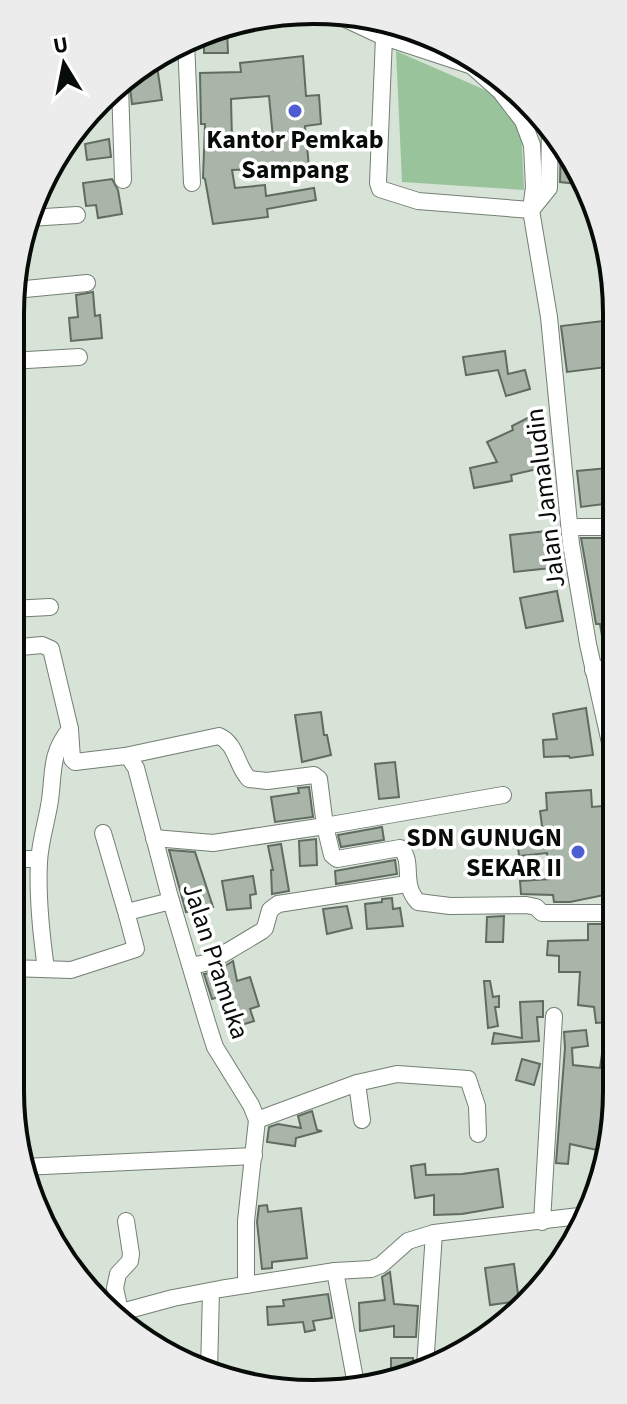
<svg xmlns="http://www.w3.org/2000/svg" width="627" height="1404" viewBox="0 0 627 1404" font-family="'Source Sans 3',sans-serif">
  <rect width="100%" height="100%" fill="#d6e3d6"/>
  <!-- green -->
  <polygon fill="#99c49b" points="396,51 499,96 521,125 524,190 402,182"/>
  <!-- building -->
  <g fill="#a9b5a9" stroke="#606c60" stroke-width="2" fill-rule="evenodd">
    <polygon points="227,29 228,53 204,53 204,32"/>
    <path d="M303 56 306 96 319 95 321 124 305 126 309 167 232 170 235 188 265 185 266 196 314 188 316 200 267 209 268 217 213 224 205 179 203 178 205 124H201L200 73 241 72 240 63ZM269 96 273 138 232 141 231 99Z"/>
    <polygon points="157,66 162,100 132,104 129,79 145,68"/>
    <polygon points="109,139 111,157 87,160 85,144"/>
    <polygon points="561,140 577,168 587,185 560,182"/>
    <polygon points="112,179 118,190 122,214 98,218 96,205 86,206 83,183"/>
    <polygon points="93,292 95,316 100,315 102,338 71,341 69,318 78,317 76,295"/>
    <polygon points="611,320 615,366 567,372 561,326"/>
    <polygon points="505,351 508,374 525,370 530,389 506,396 498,370 466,375 463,357"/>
    <polygon points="539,412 541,443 546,467 511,475 512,481 474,488 470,468 497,462 487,442 513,430 512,426"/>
    <polygon points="608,468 612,503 581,507 577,471"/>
    <polygon points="556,530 560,567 514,572 510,535"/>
    <polygon points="581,538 615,538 616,646 604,648 600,624 596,624"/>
    <polygon points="557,591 563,621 526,628 520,598"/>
    <polygon points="586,708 593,755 570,758 569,756 544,757 543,740 557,739 553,714"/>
    <polygon points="321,712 324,735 327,735 331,755 302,762 295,715"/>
    <polygon points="395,762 399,797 379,799 375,764"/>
    <polygon points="309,787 313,817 275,822 271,797 299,793 298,788"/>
    <polygon points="591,790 592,807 603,806 614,893 570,902 554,902 553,895 521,894 520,881 550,879 547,853 519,856 517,836 543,833 540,811 547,810 546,793"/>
    <polygon points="382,827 384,840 341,847 338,835"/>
    <polygon points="316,839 317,865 300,866 299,841"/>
    <polygon points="281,844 289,891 272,894 271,870 273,870 268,846"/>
    <polygon points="169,850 195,852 213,907 186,912"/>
    <polygon points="395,860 397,874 336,884 335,871"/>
    <polygon points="253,876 256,894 250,895 251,908 227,910 222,881"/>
    <polygon points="392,898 393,909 400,908 403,926 367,929 365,904 382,902 382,899"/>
    <polygon points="347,906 352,928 327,934 323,909"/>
    <polygon points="504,916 503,942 486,942 487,917"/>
    <polygon points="588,924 605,924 605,939 616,939 617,956 610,956 606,1002 608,1022 596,1023 594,1007 578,1005 580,972 559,972 559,956 547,955 548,941 588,940"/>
    <polygon points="233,961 237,981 250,977 259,1006 250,1009 254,1021 232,1028 222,996 212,999 204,974 215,972"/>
    <polygon points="484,981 490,981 493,997 499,996 499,1007 495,1007 498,1026 488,1028"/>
    <polygon points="543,1001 543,1017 537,1017 539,1041 492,1044 494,1033 522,1038 520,1002"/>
    <polygon points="586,1030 588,1046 572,1048 573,1065 600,1068 602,1054 617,1056 617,1081 607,1139 600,1138 597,1150 570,1144 568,1164 556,1163 565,1048 564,1032"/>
    <polygon points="522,1059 540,1064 534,1085 516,1080"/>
    <polygon points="312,1111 317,1130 322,1131 296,1138 295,1146 267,1142 269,1127 278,1124 301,1128 298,1116"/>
    <polygon points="425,1164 426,1175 462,1174 498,1169 503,1207 462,1214 434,1215 434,1195 415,1198 411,1166"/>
    <polygon points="267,1205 268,1212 301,1208 307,1258 272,1262 272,1268 262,1269 257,1222 259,1206"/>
    <polygon points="514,1264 519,1301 490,1305 485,1268"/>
    <polygon points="390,1272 394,1304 418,1306 416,1337 394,1337 394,1326 360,1331 359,1303 385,1300 382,1277"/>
    <polygon points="328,1294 332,1318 313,1321 315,1330 305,1332 303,1322 268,1325 267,1307 284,1306 283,1300"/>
    <polygon points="391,1358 413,1358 413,1371 391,1379"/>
  </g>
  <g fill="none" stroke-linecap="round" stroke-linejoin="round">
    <!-- minor casing -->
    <g stroke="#737f73" stroke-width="18">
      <g id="minor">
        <polyline points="337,15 384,37 472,66"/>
        <polyline points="384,37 378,183 380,189 418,201 531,210"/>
        <polyline points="186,41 192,183"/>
        <polyline points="473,58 472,66 500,91 523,121 532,145 534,187 531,210 549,317 571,544 588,644 611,747 616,779"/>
        <polyline points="120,85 123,180"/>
        <polyline points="532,209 549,188 550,124"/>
        <polyline points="29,218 77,215"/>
        <polyline points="15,290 87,283"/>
        <polyline points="10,361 79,357"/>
        <polyline points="570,527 615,527"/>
        <polyline points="10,609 50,607"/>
        <polyline points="10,648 42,645 51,649 70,729 72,759 75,762 125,756 130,759 136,768 169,894 207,1022 215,1047 251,1105 257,1120 246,1221 246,1285"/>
        <polyline points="593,670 616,667"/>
        <path d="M125 756 219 736C237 744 236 766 249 779L267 781 314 775 319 779 325 826 503 795"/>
        <polyline points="103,833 127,915"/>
        <path d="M154 838 213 843 325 826 332 855 337 859 400 848C415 861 400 883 418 902L450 906 526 905 536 907 542 913H616"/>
        <polyline points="10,859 39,859"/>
        <polyline points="191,966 210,962 262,931 265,928 270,910 278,904 407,884"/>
        <polyline points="10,968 71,970 136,949 127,915 131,911 171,901"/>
        <path d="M46 969C41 933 37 898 39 862 40 841 47 821 50 800 54 771 50 754 70 729"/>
        <polyline points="357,1083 397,1074 468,1079 477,1106 478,1134"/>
        <polyline points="257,1120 357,1083 362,1120"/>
        <polyline points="23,1167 254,1156"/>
        <polyline points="542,1222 554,1016"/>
        <polyline points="335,1271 357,1390"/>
        <polyline points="120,1311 115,1288 118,1274 130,1261 131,1254 126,1221"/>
        <polyline points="114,1314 173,1298 220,1289 335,1271 371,1269 381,1265 408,1241 434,1233 588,1215"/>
        <polyline points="425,1367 434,1233"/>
        <polyline points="209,1371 211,1291"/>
      </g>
    </g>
    <!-- minor -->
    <use href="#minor" stroke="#fff" stroke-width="16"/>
  </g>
  <!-- markers -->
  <g fill="#4e5dd3" stroke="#fff" stroke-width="3">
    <circle cx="295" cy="111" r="8"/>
    <circle cx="578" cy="852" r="8"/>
  </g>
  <g text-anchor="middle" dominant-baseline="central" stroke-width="7" stroke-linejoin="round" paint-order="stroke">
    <!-- poi labels -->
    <g font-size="26" font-weight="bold" fill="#080c08" stroke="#fff">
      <text x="295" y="139">Kantor Pemkab<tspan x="295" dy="30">Sampang</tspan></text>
      <text x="562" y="837" text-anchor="end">SDN GUNUGN<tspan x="562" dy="30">SEKAR II</tspan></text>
    </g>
    <!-- street labels -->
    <g font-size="26" fill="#080c08" stroke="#fff">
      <text transform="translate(545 498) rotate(-97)">Jalan Jamaludin</text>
      <text transform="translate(216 961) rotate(72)">Jalan Pramuka</text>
    </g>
  </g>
  <!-- crop -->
  <path d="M0 0H627V1404H0ZM313 24H314A289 289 0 0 1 603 313V1091A289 289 0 0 1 314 1380H313A289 289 0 0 1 24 1091V313A289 289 0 0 1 313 24Z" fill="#ebeceb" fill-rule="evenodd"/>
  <path fill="none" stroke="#080c08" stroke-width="4" d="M313 24H314A289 289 0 0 1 603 313V1091A289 289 0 0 1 314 1380H313A289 289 0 0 1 24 1091V313A289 289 0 0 1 313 24Z"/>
  <!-- north arrow -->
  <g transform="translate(64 64) rotate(350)" stroke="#ffffff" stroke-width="6" paint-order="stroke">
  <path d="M0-6L14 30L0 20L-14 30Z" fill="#080c08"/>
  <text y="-12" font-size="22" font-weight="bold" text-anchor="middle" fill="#080c08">U</text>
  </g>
</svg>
